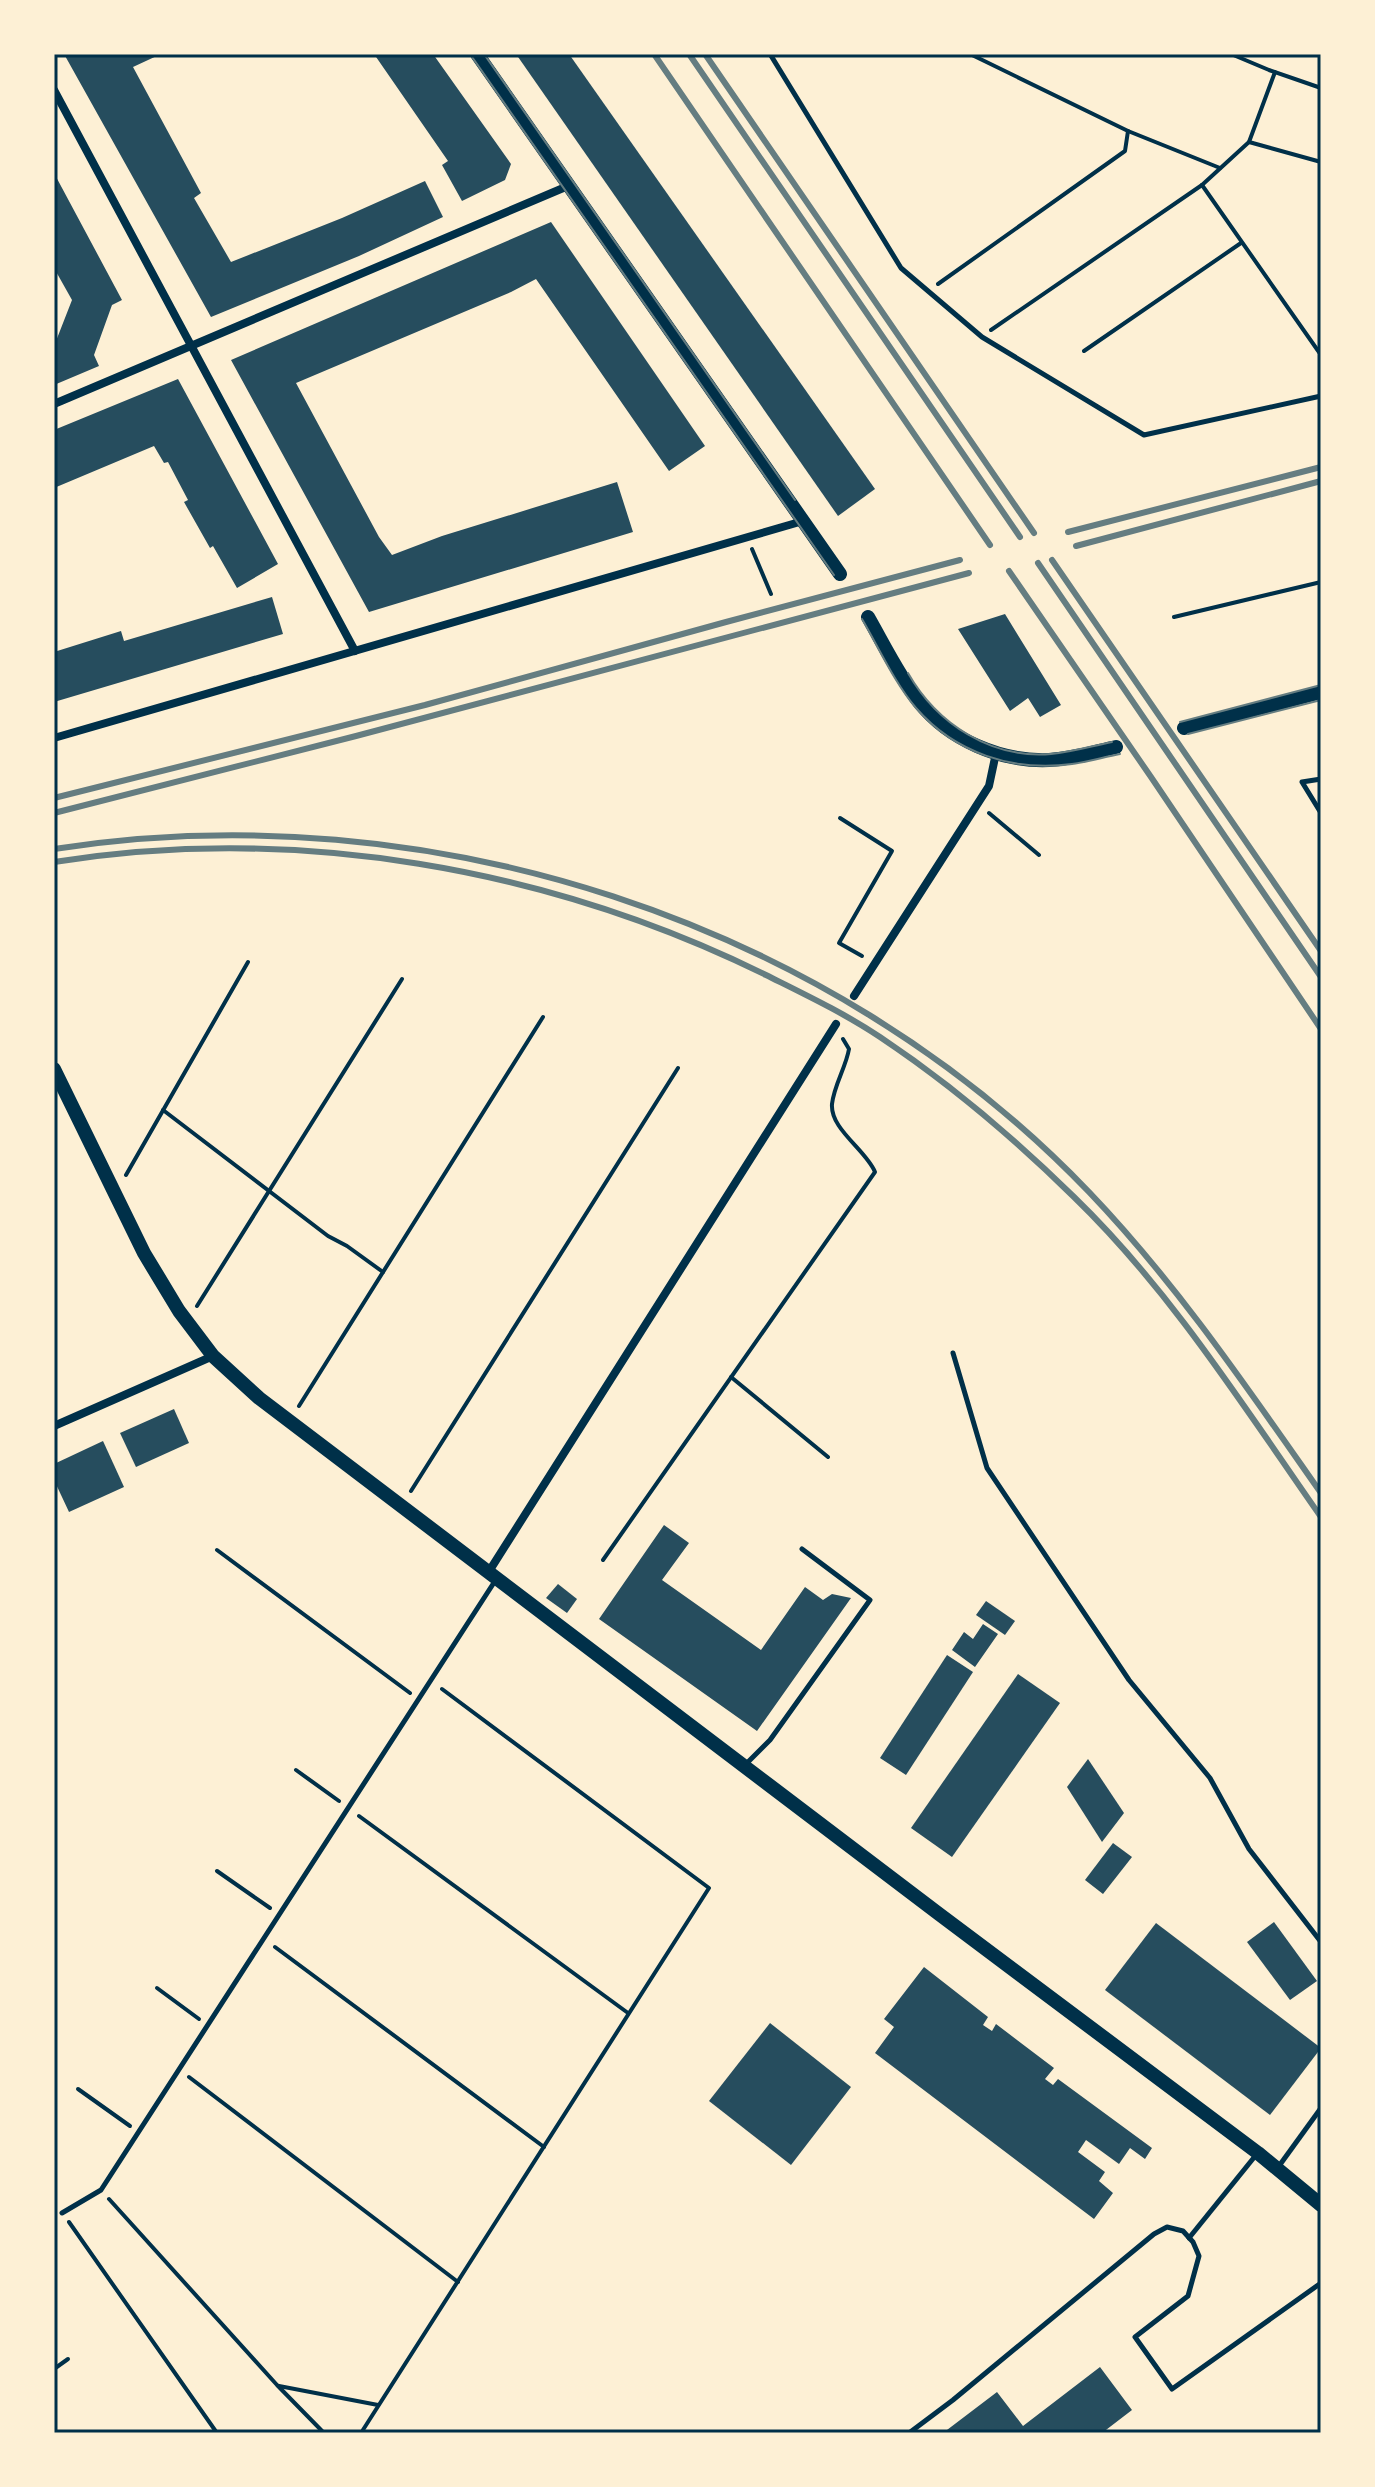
<svg xmlns="http://www.w3.org/2000/svg" width="1375" height="2487" viewBox="0 0 1375 2487" font-family="'DM Sans',sans-serif">
  <rect width="100%" height="100%" fill="#fdf0d5"/>
  <!-- building -->
  <g fill="#264d5e">
    <polygon points="64,54 161,54 133,67 201,193 194,198 231,262 342,218 425,181 443,217 359,256 211,317"/>
    <polygon points="374,54 433,54 511,164 505,180 462,201 442,165 448,161"/>
    <polygon points="516,54 569,54 875,489 838,516"/>
    <polygon points="54,173 122,300 112,305 94,355 99,366 54,385 54,342 56,341 72,300 54,268"/>
    <polygon points="551,222 705,446 669,471 536,279 511,292 296,383 379,537 392,555 442,536 617,482 633,532 369,612 231,360"/>
    <polygon points="178,379 278,564 237,588 213,546 210,548 184,502 188,500 168,462 164,463 154,446 54,488 54,430"/>
    <polygon points="272,597 283,634 54,702 54,652 121,631 124,641"/>
    <polygon points="1005,614 1061,705 1040,717 1028,698 1010,711 958,629"/>
    <polygon points="174,1409 189,1443 136,1467 120,1433"/>
    <polygon points="103,1441 124,1487 69,1512 54,1480 54,1464"/>
    <polygon points="664,1525 689,1543 662,1580 761,1650 805,1587 823,1600 832,1594 851,1598 757,1731 599,1619"/>
    <polygon points="558,1584 577,1599 567,1613 546,1598"/>
    <polygon points="986,1601 1015,1621 1005,1635 976,1615"/>
    <polygon points="983,1624 998,1634 975,1667 952,1650 964,1632 973,1639"/>
    <polygon points="947,1655 973,1672 906,1775 880,1758"/>
    <polygon points="1018,1674 1060,1703 952,1857 911,1828"/>
    <polygon points="1088,1759 1124,1813 1102,1842 1067,1787"/>
    <polygon points="1113,1843 1132,1857 1103,1894 1085,1880"/>
    <polygon points="1274,1922 1317,1981 1290,2000 1247,1942"/>
    <polygon points="1156,1923 1321,2048 1270,2115 1105,1990"/>
    <polygon points="924,1967 988,2017 983,2025 992,2031 996,2024 1054,2068 1045,2079 1053,2085 1058,2079 1152,2148 1145,2159 1130,2148 1119,2164 1086,2140 1078,2152 1105,2172 1099,2181 1113,2193 1094,2219 875,2053 894,2027 884,2019"/>
    <polygon points="770,2023 851,2087 791,2165 709,2101"/>
    <polygon points="1100,2367 1132,2410 1102,2433 943,2433 997,2392 1023,2426"/>
  </g>
  <g fill="none" stroke-linecap="round" stroke-linejoin="round">
    <!-- path -->
    <g stroke="#003049" stroke-width="4">
      <polyline points="970,54 1128,131 1220,168"/>
      <polyline points="1231,54 1269,70 1321,88"/>
      <polyline points="1249,142 1321,162"/>
      <polyline points="1202,185 1321,355"/>
      <polyline points="938,284 1125,151 1128,131"/>
      <polyline points="991,330 1202,185 1249,142 1275,72"/>
      <polyline points="1084,351 1241,243"/>
      <polyline points="752,549 771,594"/>
      <polyline points="1174,617 1321,582"/>
      <polyline points="989,813 1039,855"/>
      <polyline points="840,818 892,851 839,943 862,956"/>
      <polyline points="163,1110 328,1236 347,1246 383,1272"/>
      <polyline points="126,1175 248,962"/>
      <polyline points="197,1306 402,979"/>
      <polyline points="731,1377 828,1457"/>
      <polyline points="299,1406 543,1017"/>
      <polyline points="411,1491 678,1068"/>
      <polyline points="217,1550 410,1693"/>
      <path d="M603 1560 875 1172C866 1150 830 1129 832 1104 834 1085 846 1067 849 1049L843 1039"/>
      <polyline points="296,1770 339,1801"/>
      <polyline points="359,1816 628,2013"/>
      <polyline points="217,1871 270,1908"/>
      <polyline points="275,1947 544,2147"/>
      <polyline points="157,1988 199,2019"/>
      <polyline points="189,2077 458,2282"/>
      <polyline points="78,2089 130,2126"/>
      <polyline points="109,2199 277,2385 324,2433"/>
      <polyline points="69,2222 217,2433"/>
      <polyline points="54,2369 68,2359"/>
      <polyline points="279,2386 378,2405"/>
      <polyline points="361,2433 709,1888 442,1689"/>
    </g>
    <!-- service -->
    <g stroke="#003049" stroke-width="5">
      <polyline points="770,54 901,268 982,337 1144,435 1321,396"/>
      <polyline points="1321,779 1302,782 1321,813"/>
      <polyline points="953,1353 987,1468 1129,1680 1210,1778 1249,1849 1321,1942"/>
      <polyline points="744,1766 770,1740 870,1600 802,1549"/>
      <polyline points="1279,2166 1321,2108"/>
      <polyline points="62,2213 101,2190 495,1581"/>
      <polyline points="1189,2238 1256,2155"/>
      <polyline points="909,2433 953,2400 1154,2234 1167,2227 1183,2231 1193,2242 1199,2256 1188,2296 1135,2337 1172,2389 1321,2283"/>
    </g>
    <!-- minor -->
    <g stroke="#003049" stroke-width="8">
      <polyline points="54,90 355,651"/>
      <polyline points="54,404 568,186"/>
      <polyline points="54,738 803,521"/>
      <polyline points="854,996 989,786 996,753"/>
      <polyline points="54,1426 213,1356"/>
      <polyline points="488,1573 836,1024"/>
    </g>
    <!-- tertiary -->
    <polyline stroke="#003049" stroke-width="14" points="54,1069 144,1253 179,1311 213,1356 259,1398 939,1914 1258,2153 1321,2205"/>
    <!-- secondary -->
    <g stroke="#003049" stroke-width="14">
      <polyline points="477,54 840,574"/>
      <path d="M868 617C884 645 899 676 919 702 949 740 1001 762 1049 760 1072 759 1094 752 1116 747"/>
      <polyline points="1184,728 1321,692"/>
    </g>
    <!-- tram -->
    <g stroke="#657d81" stroke-width="2">
      <polyline points="470,54 834,575"/>
      <polyline points="484,54 795,500"/>
      <path d="M862 619C879 648 894 682 916 708 955 753 1013 772 1072 764 1088 762 1104 757 1120 754"/>
      <path d="M908 673C937 724 991 759 1051 754 1072 752 1092 746 1112 742"/>
      <polyline points="1180,722 1321,685"/>
      <polyline points="1188,734 1321,700"/>
    </g>
    <!-- rail -->
    <g stroke="#657d81" stroke-width="6">
      <polyline points="654,54 990,545"/>
      <polyline points="689,54 1020,537"/>
      <polyline points="705,54 1034,533"/>
      <polyline points="1068,532 1321,467"/>
      <polyline points="1076,546 1321,481"/>
      <polyline points="1052,560 1321,951"/>
      <polyline points="1038,563 1321,977"/>
      <polyline points="1009,571 1151,777 1321,1029"/>
      <polyline points="54,798 425,705 726,622 960,560"/>
      <polyline points="54,813 356,736 969,573"/>
      <path d="M54 849C426 791 828 919 1089 1192 1177 1284 1248 1389 1321 1493"/>
      <path d="M54 862C296 824 547 867 766 975 804 994 844 1013 880 1037 949 1083 1015 1139 1074 1197 1171 1291 1244 1407 1321 1517"/>
    </g>
  </g>
  <!-- border -->
  <rect width="1375" height="2487" fill="none" stroke="#fdf0d5" stroke-width="112"/>
  <rect x="56" y="56" width="1263" height="2375" fill="none" stroke="#003049" stroke-width="3"/>
</svg>
